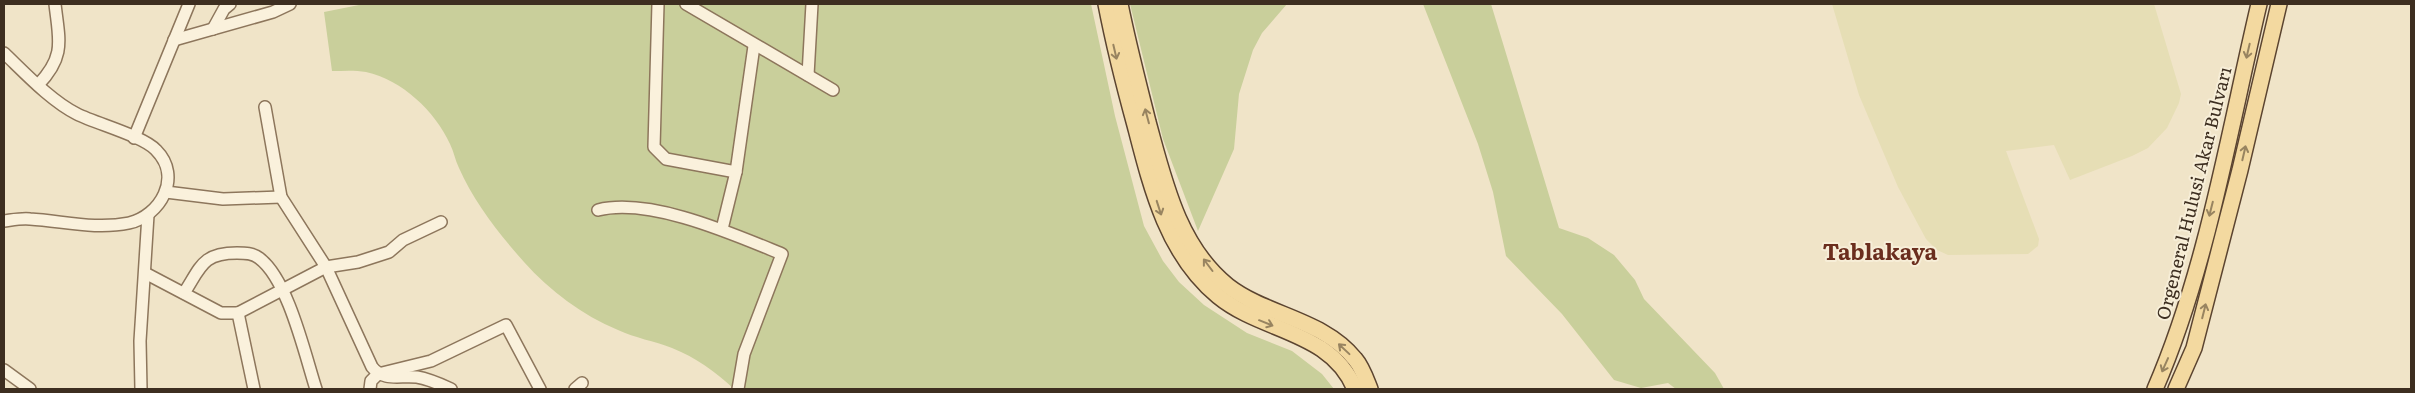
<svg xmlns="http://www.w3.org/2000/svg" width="2415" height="393" viewBox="0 0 2415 393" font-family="Literata,serif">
  <rect width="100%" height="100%" fill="#f0e4c8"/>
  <!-- farmland -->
  <polygon fill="#e6deb5" points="1832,4 2154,4 2181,94 2179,103 2167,128 2148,148 2132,156 2070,180 2054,145 2006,151 2039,239 2038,246 2028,254 1948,255 1937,250 1926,239 1898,187 1859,95"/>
  <!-- green -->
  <g fill="#c9cf9b">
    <path d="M364 4H1091L1115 116 1144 226 1163 261 1179 282 1204 305 1247 333 1292 351 1322 374 1334 389H734C716 372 695 357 672 348 654 341 635 338 618 330 582 315 550 291 524 262 499 234 474 202 459 168 455 160 454 152 450 144 435 111 402 80 366 72 355 70 343 71 332 71L324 12Z"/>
    <polygon points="1130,4 1287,4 1262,33 1253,50 1239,94 1234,149 1198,231 1163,139"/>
    <polygon points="1423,4 1491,4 1559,228 1588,238 1614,255 1635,280 1644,299 1715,373 1724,389 1676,389 1668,383 1641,388 1614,380 1562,314 1506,256 1493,192 1478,144"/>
  </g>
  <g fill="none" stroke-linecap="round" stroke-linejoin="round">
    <!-- minor casing -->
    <g stroke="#8d765c" stroke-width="14">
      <g id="minor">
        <polyline points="658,4 654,147 666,159 736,172"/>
        <polyline points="686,4 833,90"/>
        <polyline points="213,29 224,9 230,4"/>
        <polyline points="174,40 273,12 290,4"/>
        <path d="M4 53C25 73 51 101 77 114 97 124 143 136 156 150 183 177 160 216 129 223 96 230 63 221 30 219 22 218 12 220 4 221"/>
        <polyline points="808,75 812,4"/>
        <path d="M38 85C66 56 59 40 55 4"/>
        <path d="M265 107 281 197 326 267 372 367C384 382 400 375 417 377 429 379 440 384 451 389"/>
        <polyline points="134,138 189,4"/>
        <polyline points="166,192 223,199 281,197"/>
        <path d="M598 210C650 197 733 234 782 254L744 354 738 389"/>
        <polyline points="722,229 736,172 754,46"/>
        <polyline points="145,273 221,313 238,313 326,267 358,262 389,252 403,240 441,222"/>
        <path d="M184 293C201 267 202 253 237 253 245 253 253 253 259 258 288 279 305 355 316 389"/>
        <polyline points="238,313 254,389"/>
        <polyline points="4,370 30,389"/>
        <polyline points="141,389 140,341 148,215"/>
        <polyline points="370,389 371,381 378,374 431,361 506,325 540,389"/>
        <polyline points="575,389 582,383"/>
      </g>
    </g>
    <!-- major casing -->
    <g stroke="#5b4430" stroke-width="18">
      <g id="major">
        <path d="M1106 4C1114 45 1124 85 1135 125 1151 187 1167 254 1218 296 1263 333 1330 330 1355 389"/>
        <path d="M1120 4C1128 44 1138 82 1148 122 1164 180 1178 246 1228 286 1267 316 1323 319 1355 359 1362 367 1366 379 1370 389"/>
        <path d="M2155 389C2207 269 2229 131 2259 4"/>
        <polyline points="2176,389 2194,348 2240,170 2279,4"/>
      </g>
    </g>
    <!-- minor -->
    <use href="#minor" stroke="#faf1dc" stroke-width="11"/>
    <!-- major -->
    <use href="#major" stroke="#f3d9a0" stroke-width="15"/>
  </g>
  <!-- one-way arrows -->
  <defs><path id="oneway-shaft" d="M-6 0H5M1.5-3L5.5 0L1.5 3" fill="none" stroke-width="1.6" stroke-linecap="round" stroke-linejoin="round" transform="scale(1.25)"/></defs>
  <g stroke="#988460">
    <use href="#oneway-shaft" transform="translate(2248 51) rotate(103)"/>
    <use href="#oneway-shaft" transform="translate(1115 52) rotate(77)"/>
    <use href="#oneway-shaft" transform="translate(1147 116) rotate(-105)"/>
    <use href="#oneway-shaft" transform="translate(2244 153) rotate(-77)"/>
    <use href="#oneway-shaft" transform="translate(1159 208) rotate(72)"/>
    <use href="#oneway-shaft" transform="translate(2211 209) rotate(104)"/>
    <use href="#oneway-shaft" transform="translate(1208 265) rotate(-127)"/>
    <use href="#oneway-shaft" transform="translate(2204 311) rotate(-76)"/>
    <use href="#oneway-shaft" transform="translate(1266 323) rotate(22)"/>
    <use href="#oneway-shaft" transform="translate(1344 349) rotate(-137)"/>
    <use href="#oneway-shaft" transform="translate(2165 365) rotate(114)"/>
  </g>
  <g text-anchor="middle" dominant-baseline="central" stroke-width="4" stroke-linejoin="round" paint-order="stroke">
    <!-- street labels -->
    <g font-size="18" fill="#3d2e20" stroke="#f7eed8">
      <text transform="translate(2193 193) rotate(-76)">Orgeneral Hulusi Akar Bulvarı</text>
    </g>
    <!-- district labels -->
    <g font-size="22" font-weight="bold" fill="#6b2e1e" stroke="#f7eed8">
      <text x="1880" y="250">Tablakaya</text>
    </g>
  </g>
  <!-- border -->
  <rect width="2415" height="393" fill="none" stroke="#3d2e20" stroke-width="10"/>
</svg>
